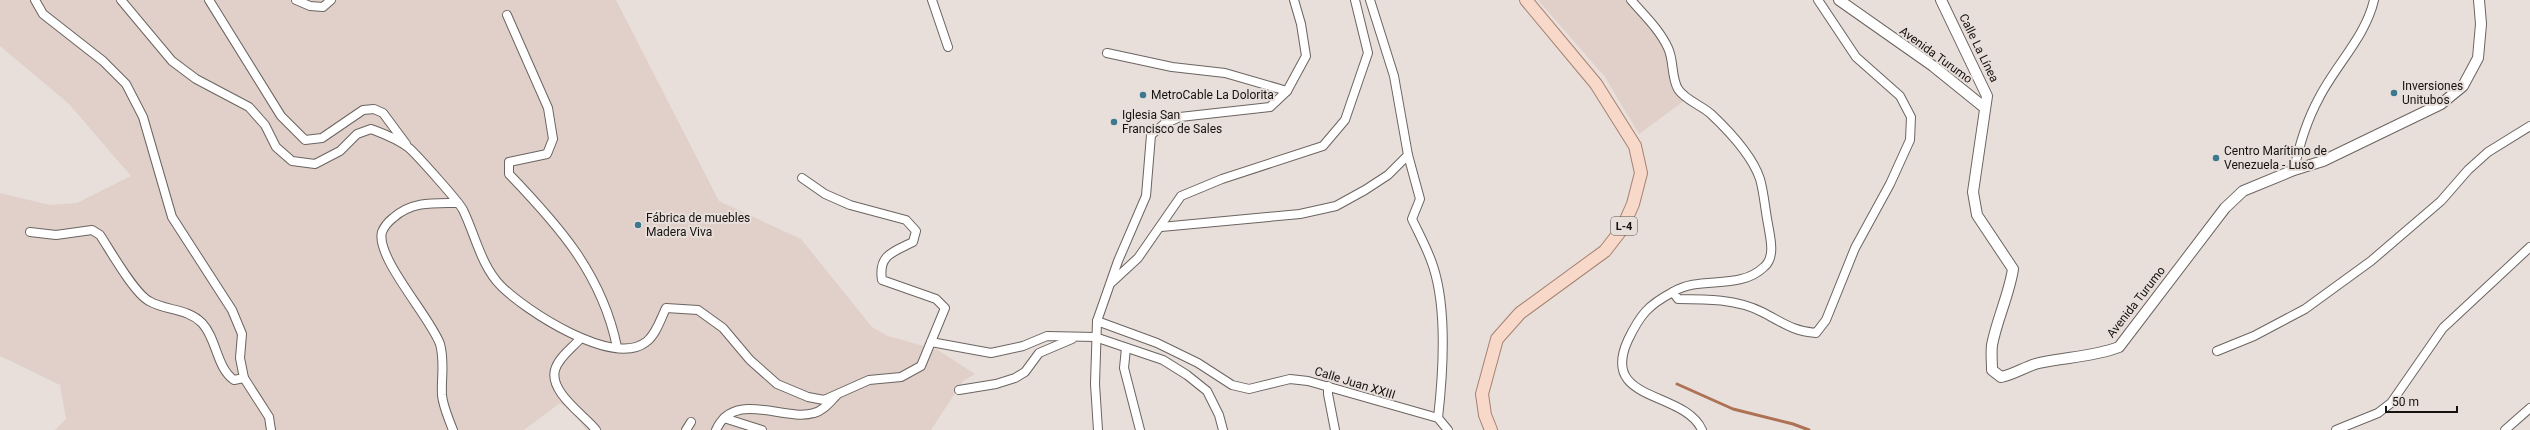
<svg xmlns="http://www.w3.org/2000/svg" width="2530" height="430" viewBox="0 0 2530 430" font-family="Roboto,sans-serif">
  <rect width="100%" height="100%" fill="#e8dfdb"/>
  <!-- built -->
  <g fill="#e0d0c9">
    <polygon points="0,0 616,0 719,201 801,239 872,327 888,336 938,350 975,374 963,381 931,430 586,430 575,415 560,403 524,430 55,430 66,419 60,385 0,356 0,193 50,205 77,203 131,176 69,104 0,46"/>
    <polygon points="1538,0 1632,0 1664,40 1672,72 1688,98 1639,134 1605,77"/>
  </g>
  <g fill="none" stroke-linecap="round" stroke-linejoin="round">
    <!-- stream -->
    <polyline stroke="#ad7154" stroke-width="3" points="1677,384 1733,409 1793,424 1809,430"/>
    <!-- minor casing -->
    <g stroke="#6b6460" stroke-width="10">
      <g id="minor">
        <polyline points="35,0 43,14 103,61 126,84 143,117 172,217 232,310 242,334 240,358 244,378 269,417 271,430"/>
        <path d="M121 0 172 61 196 79 249 107 265 125 276 147 292 161 315 164 340 151 357 134 371 129C384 134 398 139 409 148 417 155 460 203 463 210 475 234 481 266 501 286 525 310 613 368 646 342 656 335 661 318 666 308L698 310 723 328 750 360 777 384 808 397 824 400 869 380 901 377 921 366 945 308 936 299 882 280C878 255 893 252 913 242L916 231 906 220 850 205 825 194 802 178"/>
        <polyline points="209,0 281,116 305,140 322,138 363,110 374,109 383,113 406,144"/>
        <polyline points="296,0 310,6 323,7 331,0"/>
        <polyline points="932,0 948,47"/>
        <path d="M1370 0 1394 76 1408 155 1420 199 1412 219C1419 234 1428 250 1433 266 1447 308 1443 374 1438 418"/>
        <path d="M1631 0C1644 15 1660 30 1668 48 1674 60 1671 77 1678 89 1685 100 1701 105 1711 114 1729 131 1752 155 1760 179 1764 193 1765 209 1768 224 1770 237 1776 257 1764 267 1739 291 1700 275 1673 292L1678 299C1706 299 1737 299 1762 312 1782 322 1792 331 1816 333L1826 320 1855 248 1890 184 1910 140 1911 117 1900 96 1856 57 1818 0"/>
        <path d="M507 15 548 108 553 139 547 154 509 162V174C559 226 602 274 617 347"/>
        <polyline points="1107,53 1172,67 1225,73 1287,91"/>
        <path d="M2294 170C2299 146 2307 120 2319 98 2335 66 2366 36 2374 0"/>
        <polyline points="1161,227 1300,214 1336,206 1365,190 1388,175 1408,155"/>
        <path d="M30 232 56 235 92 230 100 235C110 250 134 293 149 301 166 311 187 308 202 323 217 339 216 367 234 380L244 378"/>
        <polyline points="1112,282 1138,258 1181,196 1222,179 1323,146 1345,120 1368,53 1355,0"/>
        <path d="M1673 292C1648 305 1640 315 1628 340 1599 403 1684 390 1702 430"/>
        <polyline points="1097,321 1157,343 1198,363 1232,385 1249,389 1290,379 1308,381 1438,418 1448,430"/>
        <path d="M580 339C572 348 558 358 555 370 549 392 584 415 596 430"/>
        <polyline points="931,342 991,353 1023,346 1047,336 1095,337 1163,360 1187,375 1207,391 1219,415 1223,430"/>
        <polyline points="1126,348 1124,368 1140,430"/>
        <polyline points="2217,351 2254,336 2305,309 2371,261 2441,201 2468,170 2488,152 2530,126"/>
        <polyline points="1328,386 1328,394 1335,430"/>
        <polyline points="959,390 996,384 1015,378 1025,372 1039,353 1072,339"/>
        <polyline points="724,418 762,430"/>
        <path d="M453 430C449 420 443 406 442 395 441 378 445 362 440 344 431 318 375 257 382 232 384 227 388 222 393 218 412 201 434 203 458 203"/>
        <polyline points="686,430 691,422"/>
        <path d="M716 430C734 389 784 422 814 413 823 411 830 402 836 396"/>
        <polyline points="1098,430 1095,384 1097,321 1118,261 1146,196 1151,135 1164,124 1180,117 1270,107 1287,91 1306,56 1301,24 1294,0"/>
        <polyline points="2336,430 2378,413 2391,403 2443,328 2530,247"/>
        <polyline points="2505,430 2530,408"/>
      </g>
    </g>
    <!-- tertiary casing -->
    <g stroke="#6b6460" stroke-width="12">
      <g id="tertiary">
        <polyline points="1839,0 1933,66 1985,108"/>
        <path d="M1941 0 1987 96 1973 192 1977 215 2013 269C2009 295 1997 319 1992 345 1991 353 1992 362 1992 370L2001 377C2015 374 2026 366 2039 363 2066 357 2093 357 2119 347L2225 208 2243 191 2294 170 2323 161 2441 104 2463 86 2478 58 2481 24 2479 0"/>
      </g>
    </g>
    <!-- primary casing -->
    <g stroke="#a58271" stroke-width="14">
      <polyline id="primary" points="1491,430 1485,415 1482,394 1497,339 1520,313 1605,251 1622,229 1633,204 1641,173 1635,146 1596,84 1526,0"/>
    </g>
    <!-- minor -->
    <use href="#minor" stroke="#fff" stroke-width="8"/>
    <!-- tertiary -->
    <use href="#tertiary" stroke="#fff" stroke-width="10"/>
    <!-- primary -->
    <use href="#primary" stroke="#f8d8c9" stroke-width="12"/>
  </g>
  <!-- markers -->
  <g fill="#3c788f" stroke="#e8dfdb" stroke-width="1.5">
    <circle cx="2394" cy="93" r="4"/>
    <circle cx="1143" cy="95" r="4"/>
    <circle cx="1114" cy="122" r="4"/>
    <circle cx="2216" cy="158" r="4"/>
    <circle cx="638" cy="225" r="4"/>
  </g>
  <g text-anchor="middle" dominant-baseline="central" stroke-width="4" stroke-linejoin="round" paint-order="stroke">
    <!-- shield labels -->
    <rect fill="#e8dfdb" stroke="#54504d" stroke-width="1" x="1611" y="217" width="26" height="18" rx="3"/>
    <g font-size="11" font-weight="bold" fill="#151210">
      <text x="1624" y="226">L-4</text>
    </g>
    <!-- street labels -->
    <g font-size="12" fill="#151210" stroke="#e8dfdb">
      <text transform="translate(1979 48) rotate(64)">Calle La Línea</text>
      <text transform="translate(1936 55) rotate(36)">Avenida Turumo</text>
      <text transform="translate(2136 302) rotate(-52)">Avenida Turumo</text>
      <text transform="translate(1355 383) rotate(17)">Calle Juan XXIII</text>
    </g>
    <!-- poi labels -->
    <g font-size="12" fill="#151210" stroke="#e8dfdb" text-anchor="start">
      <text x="2402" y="86">Inversiones<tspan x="2402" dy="14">Unitubos</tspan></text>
      <text x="1151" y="95">MetroCable La Dolorita</text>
      <text x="1122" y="115">Iglesia San<tspan x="1122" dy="14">Francisco de Sales</tspan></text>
      <text x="2224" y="151">Centro Marítimo de<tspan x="2224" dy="14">Venezuela - Luso</tspan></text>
      <text x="646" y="218">Fábrica de muebles<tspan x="646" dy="14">Madera Viva</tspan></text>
    </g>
  </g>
  <!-- scale -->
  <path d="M2386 406v6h71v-6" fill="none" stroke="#151210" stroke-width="2"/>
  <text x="2392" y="406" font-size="12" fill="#151210" stroke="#e8dfdb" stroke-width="3" paint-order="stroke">50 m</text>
</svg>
